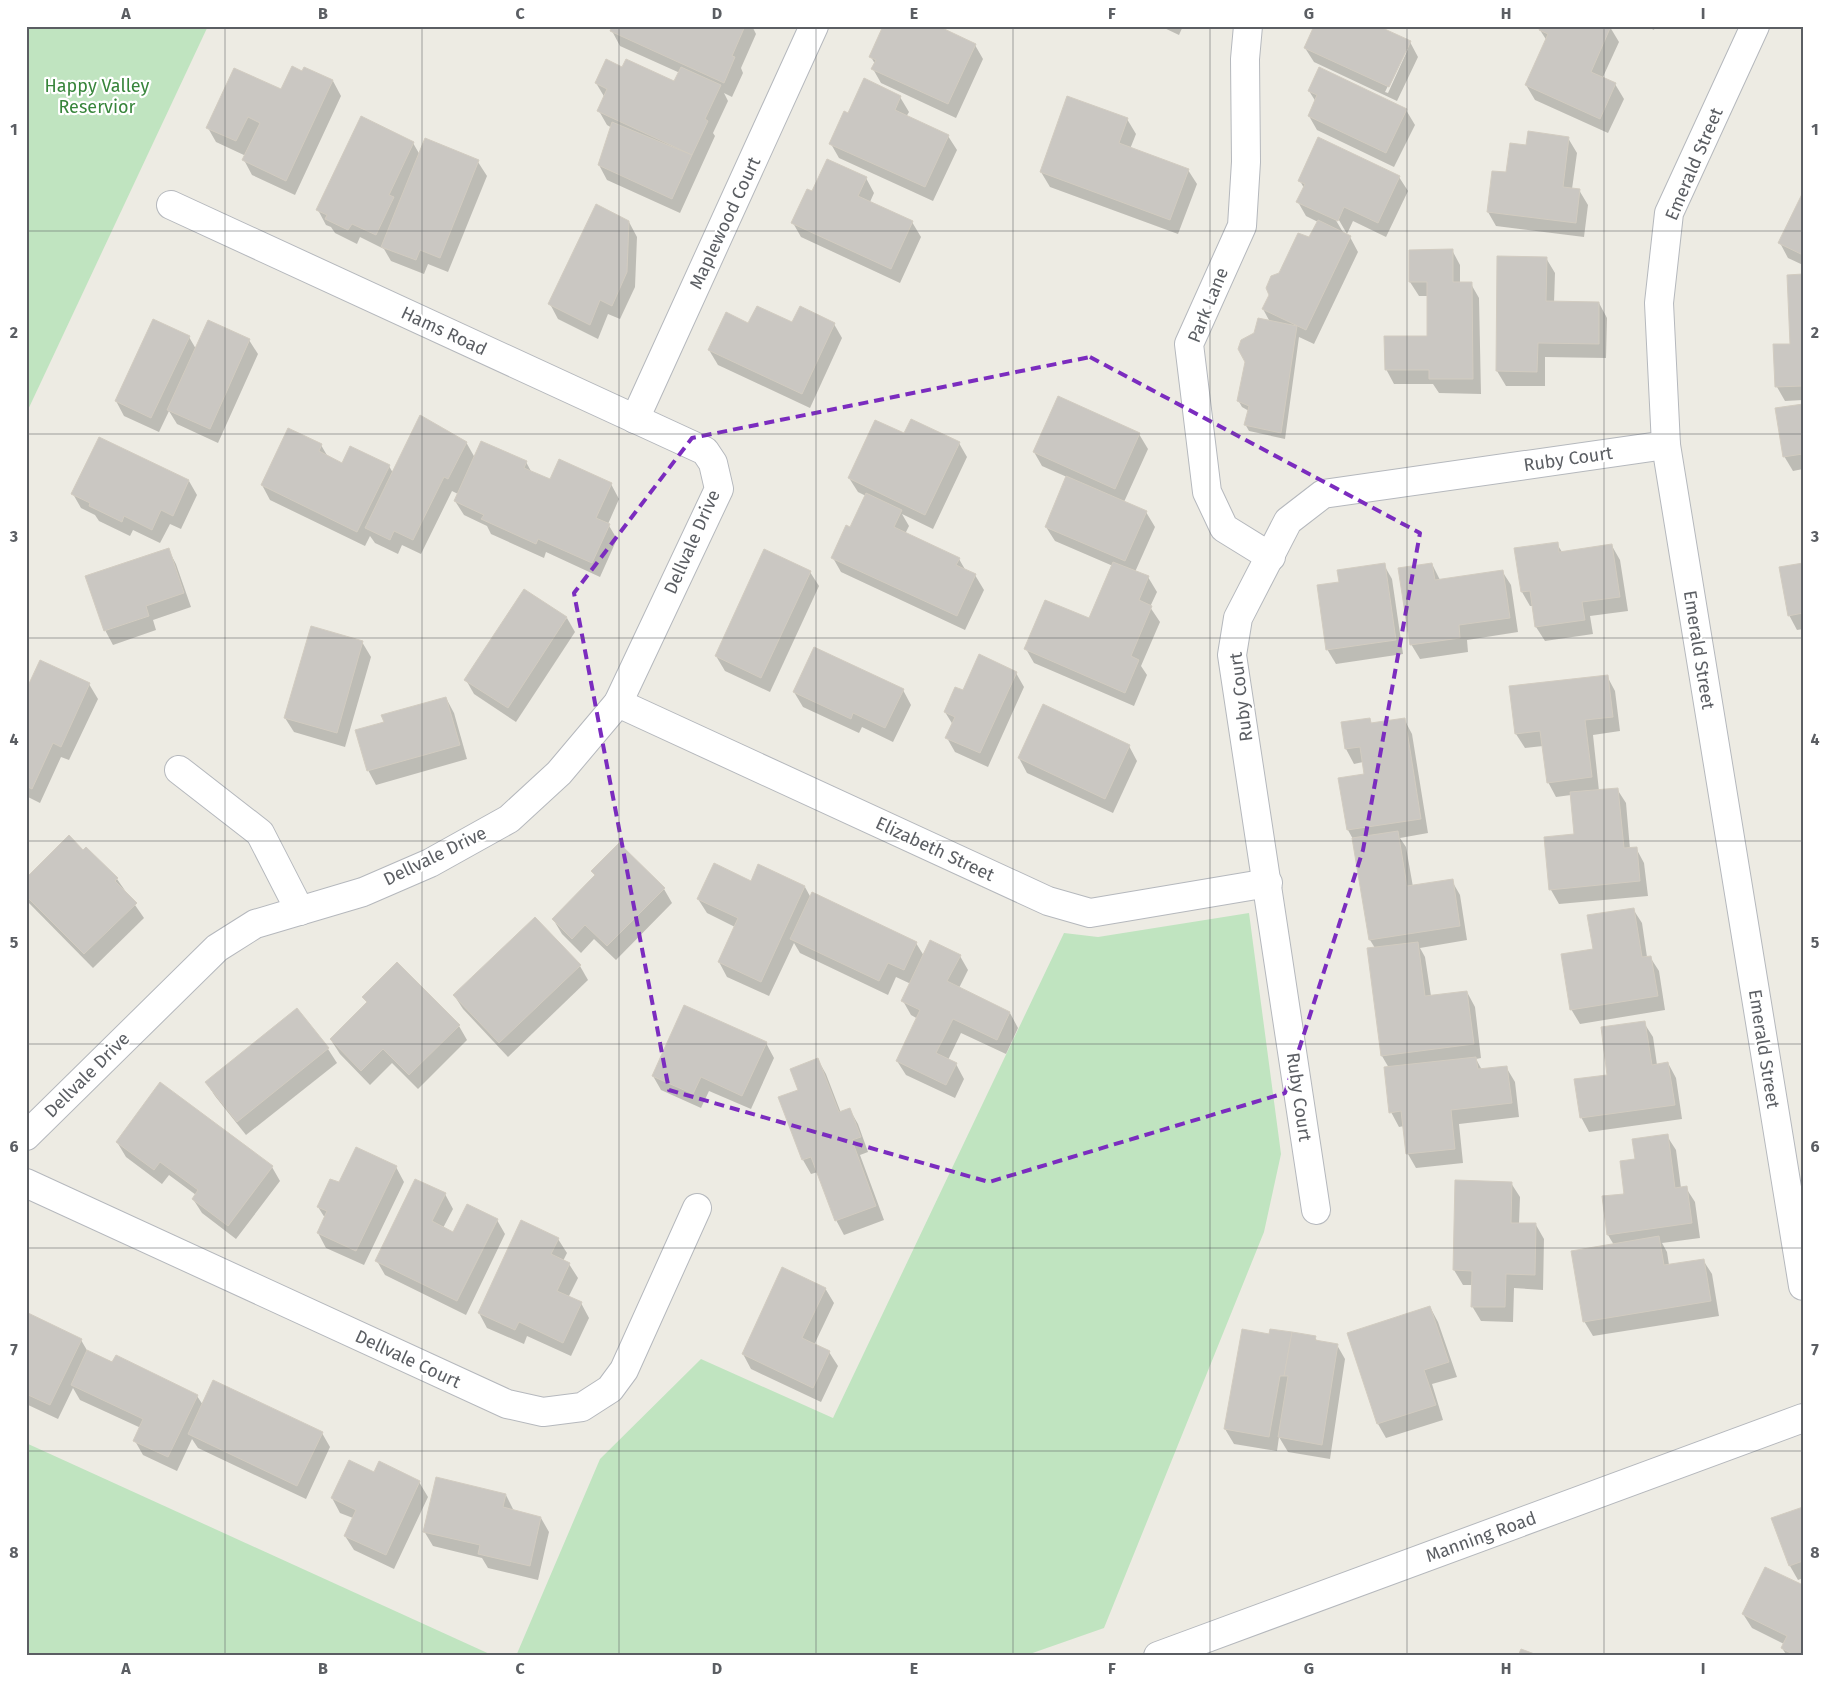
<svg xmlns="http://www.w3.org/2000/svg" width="1829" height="1682" viewBox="0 0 1829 1682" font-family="'Fira Sans',sans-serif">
  <rect width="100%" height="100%" fill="#edebe3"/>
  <!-- green -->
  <g fill="#c0e4c0">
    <polygon points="26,26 208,26 26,414"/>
    <polygon points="1249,913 1281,1154 1264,1232 1104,1628 1024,1656 516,1656 600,1459 701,1359 833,1418 1064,933 1098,937"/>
    <polygon points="26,1443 494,1656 26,1656"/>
  </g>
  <!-- shadow -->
  <g fill="#0003" fill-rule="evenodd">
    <polygon points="614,26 752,26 756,34 741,68 743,73 732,97 724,93 728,101 713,133 715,136 680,213 607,180 599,165 612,128 607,125 599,111 605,98 596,83 623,68 675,82 680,73 620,46 612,31"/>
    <polygon points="1160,26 1183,26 1179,35"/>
    <path d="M1315 26H1383L1381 29 1410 42 1418 57 1397 101 1314 62 1305 48ZM1406 49H1408L1388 93 1385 92Z"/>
    <polygon points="1646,26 1655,26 1654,30"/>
    <polygon points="1610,27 1619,42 1602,79 1615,84 1624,99 1608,133 1535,100 1526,85 1547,41 1540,30"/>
    <polygon points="975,45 983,59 956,118 881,83 873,69 875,64 871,57"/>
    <polygon points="303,72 333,81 341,96 295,195 252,175 244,160 246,156 216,142 208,128 281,91"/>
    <polygon points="1309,91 1406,110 1415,125 1394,167 1317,130 1309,116 1316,102"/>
    <polygon points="900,97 909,112 906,117 948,136 957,150 933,201 839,158 831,144 849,114"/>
    <polygon points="1127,119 1136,134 1130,149 1188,170 1197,184 1178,234 1050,187 1041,172"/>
    <polygon points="1568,138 1577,153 1572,189 1579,190 1588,205 1584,237 1496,226 1488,212 1507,174 1527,147"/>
    <polygon points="426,140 478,162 487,176 448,272 428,264 424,274 391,261 384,249 360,237 357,244 335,233 331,227 326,225 318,210 413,143 420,155"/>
    <polygon points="1399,177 1408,191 1386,237 1353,221 1347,234 1336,215 1334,217 1344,234 1350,237 1358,252 1314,344 1299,337 1285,439 1249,431 1245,424 1249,411 1242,407 1238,400 1255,334 1270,322 1263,309 1280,274 1309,239 1318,222 1306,216 1298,202 1304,188 1300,181"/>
    <polygon points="866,178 874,193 870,202 912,222 921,237 900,283 801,237 793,223 813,193"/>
    <polygon points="1803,195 1803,265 1788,258 1780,243"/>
    <polygon points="629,222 637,237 635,287 620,319 608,314 598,339 558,319 550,304"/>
    <polygon points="1452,250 1460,265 1460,284 1471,284 1479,298 1481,394 1439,393 1433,384 1394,384 1386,369 1429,337 1429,296 1419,296 1410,282"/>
    <polygon points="1498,257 1546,258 1555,273 1554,303 1599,303 1607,318 1606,358 1545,357 1545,386 1506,386 1497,371"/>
    <polygon points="1803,276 1803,400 1785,401 1777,387 1791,345"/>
    <polygon points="749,324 834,324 842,338 810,408 718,365 709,350"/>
    <polygon points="189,337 196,349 249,340 258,354 218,443 177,424 169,411 159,432 124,416 116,401"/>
    <polygon points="1803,405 1803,469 1793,471 1784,456"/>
    <polygon points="1139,434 1148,449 1124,502 1146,512 1155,527 1135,572 1148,577 1157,592 1150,607 1160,622 1141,666 1147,675 1134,706 1034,663 1026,649 1090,620 1113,566 1055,541 1046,527 1067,477 1042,466 1034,452"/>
    <polygon points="905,435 959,443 967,457 933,529 902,514 909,526 905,534 959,559 966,571 975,575 984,590 965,630 841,572 833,558 851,529 866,496 858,492 849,478"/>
    <polygon points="466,442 475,458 526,462 532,473 550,481 611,484 619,499 608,524 617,539 600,577 546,552 544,558 491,534 487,526 464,515 455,501 458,494 452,491 421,554 402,545 398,554 375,543 370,536 365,546 270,500 262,485 321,445 328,457 342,465 389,466 393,473"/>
    <polygon points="189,481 197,495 181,529 170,524 160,543 133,530 130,536 99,521 95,515 81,508 73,494"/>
    <polygon points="1557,544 1562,552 1612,546 1620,560 1628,611 1590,616 1593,634 1545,641 1536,627 1533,606 1530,606 1522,592"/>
    <polygon points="168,549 176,564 191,607 153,620 156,630 113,645 105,630"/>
    <polygon points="1432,564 1440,580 1502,571 1511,585 1518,632 1467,640 1468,652 1420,659 1411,644"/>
    <polygon points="1803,564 1803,629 1797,630 1789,615"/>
    <polygon points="1384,565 1392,579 1403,654 1336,664 1327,649 1341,583"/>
    <polygon points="810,572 819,586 770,692 725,671 716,656"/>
    <polygon points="567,618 575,632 516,722 474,694 466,680"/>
    <polygon points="362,642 371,657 345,747 294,732 285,718"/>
    <polygon points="1016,673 1024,687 988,767 955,752 947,738 953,725 945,712 963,692"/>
    <polygon points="1607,676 1615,691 1620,731 1593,735 1599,791 1617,789 1626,803 1630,849 1636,848 1644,863 1648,896 1559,904 1551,890 1575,835 1571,795 1556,797 1548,782 1543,746 1525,748 1516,734"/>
    <polygon points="89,684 98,699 69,760 61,757 40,803 26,796 26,693"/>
    <polygon points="903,690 911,705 893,742 862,727 859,733 803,707 794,692"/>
    <polygon points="446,698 454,713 467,759 376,785 368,770 385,723"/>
    <polygon points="1369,719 1372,724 1404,719 1412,734 1428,833 1400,838 1406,847 1413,887 1452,881 1460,895 1467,940 1420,948 1425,957 1431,996 1467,992 1475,1007 1481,1058 1476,1059 1482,1070 1506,1067 1515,1082 1519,1117 1459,1124 1463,1163 1416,1168 1408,1154 1404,1126 1399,1127 1391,1112 1389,1068 1382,1056 1375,948 1370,940 1354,841 1348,830 1340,779 1365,775 1363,762 1354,764 1346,749 1342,723"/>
    <polygon points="1129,746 1137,761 1113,813 1027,773 1019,758"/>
    <polygon points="83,852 117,879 144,918 93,968 26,900 26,880"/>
    <polygon points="592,871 664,889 672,903 616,960 594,939 581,953 562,934 553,919 596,877"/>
    <polygon points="751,882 805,887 811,898 813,894 916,943 924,956 960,956 968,970 959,988 1010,1013 1018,1028 1006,1054 961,1033 948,1060 956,1064 964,1079 955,1098 906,1075 897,1061 918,1019 911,1015 903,1001 911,984 896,977 888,995 800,953 794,943 769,996 727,977 719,962 735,927 707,913 698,899"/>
    <polygon points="1633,909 1642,923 1647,957 1650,957 1659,971 1665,1010 1580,1024 1571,1009 1594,950"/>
    <polygon points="580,966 588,980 508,1057 463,1009 454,995"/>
    <polygon points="364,997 459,1026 467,1040 418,1089 392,1063 370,1085 340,1054 331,1040 368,1004"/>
    <polygon points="297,1010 328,1049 337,1063 246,1135 215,1096 206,1082"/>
    <polygon points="1644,1023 1653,1037 1657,1065 1668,1063 1676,1078 1682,1119 1589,1132 1581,1117"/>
    <polygon points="766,1043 774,1058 751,1109 709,1091 701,1108 661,1090 653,1076"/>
    <polygon points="818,1060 826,1074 841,1113 850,1110 858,1124 868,1152 860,1155 884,1220 844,1235 836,1220 818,1172 811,1174 803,1160 799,1090"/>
    <polygon points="1667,1136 1676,1150 1681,1188 1686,1188 1695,1202 1700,1238 1662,1243 1667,1252 1669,1265 1703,1260 1712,1274 1719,1316 1593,1336 1584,1321 1614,1245 1608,1235 1636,1160"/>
    <polygon points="117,1142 272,1167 280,1181 236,1239 202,1213 193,1199 196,1195 169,1175 162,1184 126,1157"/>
    <polygon points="396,1167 404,1182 364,1265 326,1248 318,1233 325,1218 318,1207 339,1184"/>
    <polygon points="1511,1183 1520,1197 1519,1224 1536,1225 1544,1239 1543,1290 1514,1288 1513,1322 1481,1321 1472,1306 1473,1285 1463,1285 1454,1270"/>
    <polygon points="445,1194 453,1209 443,1228 454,1233 497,1220 505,1234 466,1315 385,1275 377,1261"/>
    <polygon points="558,1239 567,1253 563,1261 569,1264 578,1278 568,1298 581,1303 589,1318 571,1356 527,1336 524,1344 487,1328 479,1313"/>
    <polygon points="825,1288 834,1303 814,1345 829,1352 838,1366 821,1402 751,1369 743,1354"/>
    <polygon points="1430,1307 1438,1322 1457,1377 1432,1384 1443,1420 1386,1438 1378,1424 1348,1334"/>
    <polygon points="26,1314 81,1340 88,1352 197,1396 203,1405 322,1433 330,1447 306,1499 198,1448 192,1439 177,1471 143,1455 135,1441 141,1428 80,1400 73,1388 58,1419 26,1404"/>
    <polygon points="1270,1335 1315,1338 1318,1342 1337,1345 1345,1359 1330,1459 1288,1452 1279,1437 1277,1451 1234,1444 1225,1429"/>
    <polygon points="374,1473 419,1482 428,1497 394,1569 354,1550 345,1536 353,1518 340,1513 332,1498"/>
    <polygon points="506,1495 514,1511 541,1518 549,1532 538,1580 488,1568 482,1558 433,1546 424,1531"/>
    <polygon points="1803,1509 1803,1578 1798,1580 1790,1566"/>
    <polygon points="1766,1568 1803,1656 1787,1656 1782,1648 1784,1644 1752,1628 1743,1614"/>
  </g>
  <!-- building -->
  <g fill="#cac7c2" stroke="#d2ccc1">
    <polygon points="612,26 745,26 732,56 735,57 724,83 610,31"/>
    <polygon points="883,26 938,26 976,44 948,104 871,69 876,60 869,57"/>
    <polygon points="1314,26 1378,26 1411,41 1389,87 1304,48"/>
    <polygon points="1541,26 1611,26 1591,72 1616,83 1600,119 1525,85 1548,34 1539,30"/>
    <polygon points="606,59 622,67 626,59 674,81 681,67 721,85 705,119 708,121 692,155 597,111 607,89 595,83"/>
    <polygon points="292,66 302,71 304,67 333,80 286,181 242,160 260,123 248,117 236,141 206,128 234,68 281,89"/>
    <polygon points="1319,67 1407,109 1386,153 1308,116 1317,95 1308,91"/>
    <polygon points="864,78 901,96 895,110 949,135 925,187 829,144 844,111 848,113"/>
    <polygon points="1067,96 1128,118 1119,143 1189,169 1170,220 1040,172"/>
    <polygon points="361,116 414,142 389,195 394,197 376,235 352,224 348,230 325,219 327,215 316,210"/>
    <polygon points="612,122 692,155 672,199 598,165"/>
    <polygon points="1528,131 1569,137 1563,187 1580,189 1576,223 1487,212 1492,171 1506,172 1510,143 1526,145"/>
    <polygon points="1318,137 1400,176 1378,223 1344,207 1338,221 1296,202 1305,184 1298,181"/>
    <polygon points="425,138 479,160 440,258 420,250 416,260 381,247"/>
    <polygon points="827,159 867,177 858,196 913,221 891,269 791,223 807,189 812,191"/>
    <polygon points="1803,192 1803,255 1778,243"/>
    <polygon points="596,204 629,221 627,272 612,306 600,300 590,325 548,304"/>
    <polygon points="1318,220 1351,236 1306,330 1262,309 1269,295 1266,288 1271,276 1279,273 1298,233 1309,237"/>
    <polygon points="1453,249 1453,282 1472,282 1473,379 1429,379 1429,370 1385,370 1384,336 1427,336 1427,282 1409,282 1409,250"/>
    <polygon points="1497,256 1547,257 1546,301 1599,302 1599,344 1538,343 1537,372 1496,371"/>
    <polygon points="1803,274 1803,386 1775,387 1773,344 1790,344 1787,275"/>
    <polygon points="757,306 792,322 800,306 835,323 802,394 708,350 726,312 748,323"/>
    <polygon points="1258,318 1297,326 1281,433 1244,425 1249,406 1237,401 1245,362 1238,349 1241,340 1254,333"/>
    <polygon points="153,319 190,336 151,418 115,401"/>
    <polygon points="208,320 250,339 210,429 167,410"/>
    <polygon points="1058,396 1140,433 1115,489 1033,452"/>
    <polygon points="1803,404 1803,454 1783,457 1775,408"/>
    <polygon points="420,415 467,442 448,479 444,477 413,540 394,531 390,540 365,528"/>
    <polygon points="911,419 960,442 925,515 848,478 875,420 904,433"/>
    <polygon points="288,428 322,444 319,451 342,463 350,446 390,465 357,532 261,485"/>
    <polygon points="99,437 189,480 173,516 161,510 152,530 124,516 122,522 89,506 90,503 71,494"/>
    <polygon points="481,441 527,461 524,468 550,479 559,459 612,483 596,518 610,524 592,563 538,539 536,544 481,519 484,515 454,501"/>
    <polygon points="1066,476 1147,511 1125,561 1045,527"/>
    <polygon points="866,493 902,510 894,527 960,558 956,565 976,574 957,616 831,558 846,525 850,527"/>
    <polygon points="1558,542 1559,552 1612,544 1620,597 1582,602 1585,620 1535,627 1530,591 1521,592 1514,548"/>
    <polygon points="169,548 184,593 146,606 149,616 104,631 85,576"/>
    <polygon points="764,549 811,571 761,678 715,656"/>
    <polygon points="1113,562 1149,576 1139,600 1152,606 1131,656 1139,660 1125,693 1024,649 1045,600 1089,618"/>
    <polygon points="1385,563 1396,640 1326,650 1317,585 1339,582 1337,570"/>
    <polygon points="1432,563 1435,580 1503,570 1510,618 1459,625 1460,638 1410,645 1398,568"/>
    <polygon points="1803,563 1803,613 1788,616 1779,567"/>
    <polygon points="524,589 567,617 508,708 464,680"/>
    <polygon points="311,626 363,641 337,733 284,718"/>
    <polygon points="814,647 904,689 885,728 853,713 851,719 793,692"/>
    <polygon points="979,654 1017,672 980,753 945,738 955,717 944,712 955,687 963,690"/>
    <polygon points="40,660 90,683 61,747 53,743 32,789 26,786 26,690"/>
    <polygon points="1608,675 1613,717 1585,720 1592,777 1547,783 1540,731 1515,734 1509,686"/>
    <polygon points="446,697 460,745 367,771 355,730 384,722 381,715"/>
    <polygon points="1043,704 1130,745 1105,799 1018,758"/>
    <polygon points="1370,718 1371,723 1405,718 1421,819 1347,830 1338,778 1364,774 1360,747 1345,749 1341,722"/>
    <polygon points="1618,788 1624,848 1637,847 1640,881 1549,890 1544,837 1574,834 1570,792"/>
    <polygon points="1398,831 1407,886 1453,879 1460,926 1369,940 1352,838"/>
    <polygon points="69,835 83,850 86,847 118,878 115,881 137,903 84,954 26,896 26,878"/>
    <polygon points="619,843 665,888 607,946 585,925 572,939 552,919 595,875 591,871"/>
    <polygon points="714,863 751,881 758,864 805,886 761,982 718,962 738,918 697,899"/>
    <polygon points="812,892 917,942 904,970 888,963 879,981 790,939"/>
    <polygon points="1634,908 1642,957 1651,956 1658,996 1570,1010 1561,954 1593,949 1587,915"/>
    <polygon points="535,917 581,965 499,1043 453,995"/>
    <polygon points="930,940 961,955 947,981 1010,1012 997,1040 953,1019 936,1053 957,1063 946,1085 896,1061 920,1010 901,1001"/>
    <polygon points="1418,942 1425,996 1467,991 1474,1044 1381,1056 1367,948"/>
    <polygon points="397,962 460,1025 409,1075 383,1049 361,1071 330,1039 367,1002 362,997"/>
    <polygon points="684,1005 767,1042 742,1096 701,1077 693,1094 652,1076"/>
    <polygon points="297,1008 329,1048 237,1122 205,1082"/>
    <polygon points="1645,1021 1652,1065 1668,1062 1675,1105 1580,1118 1574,1079 1607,1075 1601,1027"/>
    <polygon points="1476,1057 1478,1069 1507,1066 1512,1103 1451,1110 1455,1149 1406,1154 1401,1111 1389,1113 1384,1067"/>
    <polygon points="818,1058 839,1112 850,1108 861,1137 852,1140 876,1206 835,1221 811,1157 802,1160 778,1097 798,1090 790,1069"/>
    <polygon points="160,1082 273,1166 228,1226 192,1199 198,1190 160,1162 154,1170 116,1142"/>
    <polygon points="1668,1134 1675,1188 1687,1186 1692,1223 1607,1235 1602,1196 1624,1194 1620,1161 1635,1159 1632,1139"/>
    <polygon points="356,1147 397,1166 356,1251 317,1233 327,1211 317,1207 330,1179 339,1182"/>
    <polygon points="415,1179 446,1193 432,1221 453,1232 467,1204 498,1219 457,1301 375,1261"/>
    <polygon points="1455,1180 1512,1182 1511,1223 1536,1223 1535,1275 1506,1274 1505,1307 1471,1307 1472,1271 1453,1270"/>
    <polygon points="521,1220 559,1238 551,1254 570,1263 557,1291 582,1302 563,1343 519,1322 515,1330 478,1313"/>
    <polygon points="1659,1236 1664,1265 1704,1259 1711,1301 1583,1322 1571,1251"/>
    <polygon points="782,1267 826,1288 802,1338 830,1351 813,1388 742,1354"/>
    <polygon points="1430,1306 1449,1362 1424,1370 1436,1405 1377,1424 1347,1333"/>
    <polygon points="26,1312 82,1339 50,1405 26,1394"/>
    <polygon points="1242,1329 1269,1334 1270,1329 1292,1332 1284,1376 1280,1376 1269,1437 1224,1429"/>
    <polygon points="1292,1332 1316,1336 1315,1340 1338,1344 1322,1445 1278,1437 1288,1376 1284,1376"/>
    <polygon points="87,1350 112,1362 116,1355 198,1395 168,1457 133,1441 143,1419 71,1385"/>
    <polygon points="213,1380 323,1432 297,1486 188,1434"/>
    <polygon points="349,1460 374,1472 379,1461 420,1481 386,1555 344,1536 356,1510 331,1498"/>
    <polygon points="436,1477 506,1494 503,1507 541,1517 530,1566 478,1554 480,1545 423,1532"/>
    <polygon points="1803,1507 1803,1561 1789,1566 1771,1518"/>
    <polygon points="1765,1567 1803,1585 1803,1656 1796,1656 1781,1648 1787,1636 1742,1614"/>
    <polygon points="1521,1649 1540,1656 1518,1656"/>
  </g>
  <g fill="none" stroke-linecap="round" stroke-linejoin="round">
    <!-- minor casing -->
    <g stroke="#b5b8bd" stroke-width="30">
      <g id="minor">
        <polyline points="1248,26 1245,59 1246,162 1242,226 1189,344 1207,492 1224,528 1271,557"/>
        <polyline points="1755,26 1669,213 1659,303 1666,445 1803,1286"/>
        <polyline points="635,419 814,26"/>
        <polyline points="618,703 1048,901 1090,913 1268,883"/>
        <polyline points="179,770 260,833 300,911"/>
        <polyline points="26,1136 217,948 255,924 363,892 430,863 509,819 559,773 618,703 719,489 713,463 705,451 171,205"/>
        <polyline points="26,1183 507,1404 543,1412 582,1407 610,1389 624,1370 697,1208"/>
        <polyline points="1316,1210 1232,655 1238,618 1288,521 1323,494 1666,445"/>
      </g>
    </g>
    <!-- tertiary casing -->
    <g stroke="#b5b8bd" stroke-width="30">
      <polyline id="tertiary" points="1158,1656 1803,1418"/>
    </g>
    <!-- minor -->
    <use href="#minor" stroke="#fff" stroke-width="28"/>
    <!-- tertiary -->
    <use href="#tertiary" stroke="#fff" stroke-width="28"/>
  </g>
  <!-- marked area -->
  <path fill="none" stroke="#7b2cbf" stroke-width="4" stroke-dasharray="10 6" stroke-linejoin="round" d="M1090 357 1420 533 1363 850 1285 1093 989 1182 669 1090 574 593 692 438Z"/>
  <!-- grid -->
  <path fill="none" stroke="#5b5e63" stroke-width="1" stroke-opacity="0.55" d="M225 26V1656M422 26V1656M619 26V1656M816 26V1656M1013 26V1656M1210 26V1656M1407 26V1656M1604 26V1656M26 231H1803M26 434H1803M26 638H1803M26 841H1803M26 1044H1803M26 1248H1803M26 1451H1803"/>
  <g text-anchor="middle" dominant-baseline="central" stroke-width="4.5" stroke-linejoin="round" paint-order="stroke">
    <!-- park labels -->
    <g font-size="18" fill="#38853b" stroke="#fff">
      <text x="97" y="86">Happy Valley<tspan x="97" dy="21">Reservior</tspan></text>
    </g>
    <!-- street labels -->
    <g font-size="18" fill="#5b5e63" stroke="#fff">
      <text transform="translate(1694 164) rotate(-67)">Emerald Street</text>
      <text transform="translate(725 223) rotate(-65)">Maplewood Court</text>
      <text transform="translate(1208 305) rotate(-68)">Park Lane</text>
      <text transform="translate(444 331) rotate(25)">Hams Road</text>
      <text transform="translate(1568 459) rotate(-8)">Ruby Court</text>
      <text transform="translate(692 542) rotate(-66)">Dellvale Drive</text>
      <text transform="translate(1699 650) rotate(81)">Emerald Street</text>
      <text transform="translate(1241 697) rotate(-97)">Ruby Court</text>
      <text transform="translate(935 849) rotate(25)">Elizabeth Street</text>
      <text transform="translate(435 856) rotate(-26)">Dellvale Drive</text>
      <text transform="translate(1764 1049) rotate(81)">Emerald Street</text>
      <text transform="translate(87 1075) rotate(-45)">Dellvale Drive</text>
      <text transform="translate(1299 1097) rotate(82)">Ruby Court</text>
      <text transform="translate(408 1359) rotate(25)">Dellvale Court</text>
      <text transform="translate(1481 1537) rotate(-20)">Manning Road</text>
    </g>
  </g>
  <!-- border -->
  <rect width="1829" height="1682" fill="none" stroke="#ffffff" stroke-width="55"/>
  <rect x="28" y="28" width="1774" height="1626" fill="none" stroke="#5b5e63" stroke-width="2"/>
  <g font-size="16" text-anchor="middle" font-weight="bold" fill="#5b5e63">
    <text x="126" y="19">A</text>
    <text x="323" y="19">B</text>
    <text x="520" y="19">C</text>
    <text x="717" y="19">D</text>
    <text x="914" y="19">E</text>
    <text x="1112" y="19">F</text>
    <text x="1309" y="19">G</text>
    <text x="1506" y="19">H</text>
    <text x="1703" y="19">I</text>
    <text x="14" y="135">1</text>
    <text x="1815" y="135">1</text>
    <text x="14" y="338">2</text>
    <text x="1815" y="338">2</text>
    <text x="14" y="542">3</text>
    <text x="1815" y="542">3</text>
    <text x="14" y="745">4</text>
    <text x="1815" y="745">4</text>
    <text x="14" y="948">5</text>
    <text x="1815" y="948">5</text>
    <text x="14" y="1152">6</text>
    <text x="1815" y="1152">6</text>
    <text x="14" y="1355">7</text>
    <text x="1815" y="1355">7</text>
    <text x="14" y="1558">8</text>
    <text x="1815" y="1558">8</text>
    <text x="126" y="1674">A</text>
    <text x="323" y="1674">B</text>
    <text x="520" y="1674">C</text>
    <text x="717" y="1674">D</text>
    <text x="914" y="1674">E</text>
    <text x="1112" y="1674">F</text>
    <text x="1309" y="1674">G</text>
    <text x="1506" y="1674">H</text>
    <text x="1703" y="1674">I</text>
  </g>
</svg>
